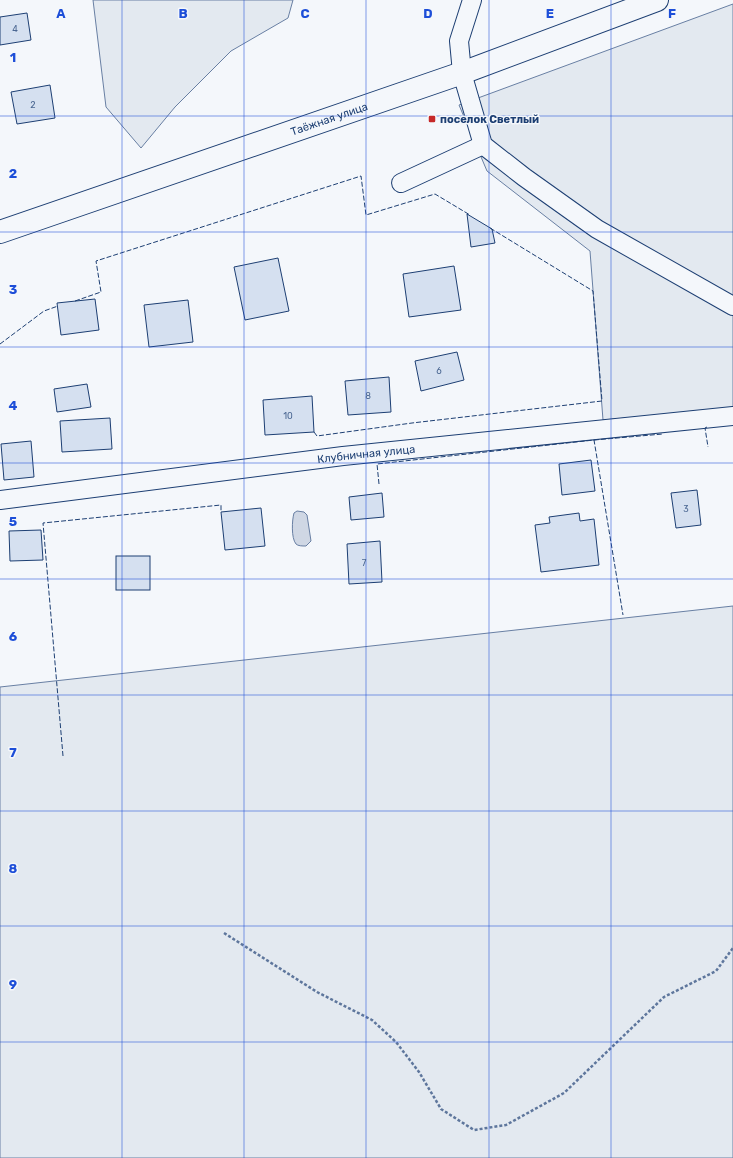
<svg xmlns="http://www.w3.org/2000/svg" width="733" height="1158" viewBox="0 0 733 1158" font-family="Rubik,sans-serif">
  <rect width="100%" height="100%" fill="#f4f7fb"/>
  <!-- green -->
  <g fill="#e3e9f0" stroke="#687fa3">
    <polygon points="93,0 293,0 288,18 231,51 175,107 141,148 106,107"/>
    <polygon points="733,4 733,409 603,420 590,251 487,171 459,105"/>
    <polygon points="733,606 733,1158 0,1158 0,687"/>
  </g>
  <!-- water -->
  <path fill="#cfd7e4" stroke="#687fa3" d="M297 511 304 512 307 515 311 541 306 546C302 546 298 546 296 544 291 538 292 520 294 513Z"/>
  <!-- building -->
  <g fill="#d5e0f0" stroke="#1d3f73">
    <polygon points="27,13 31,40 0,45 0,17"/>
    <polygon points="50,85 55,118 17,124 11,92"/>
    <polygon points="467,214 492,229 495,243 471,247"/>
    <polygon points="278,258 289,311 245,320 234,267"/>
    <polygon points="454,266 461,310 409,317 403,274"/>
    <polygon points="95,299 99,330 61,335 57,303"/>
    <polygon points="188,300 193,342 149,347 144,305"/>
    <polygon points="457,352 464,380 421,391 415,361"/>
    <polygon points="389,377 391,412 348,415 345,381"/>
    <polygon points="87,384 91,407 57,412 54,389"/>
    <polygon points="312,396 314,432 265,435 263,400"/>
    <polygon points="110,418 112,449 62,452 60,421"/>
    <polygon points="31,441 34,477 4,480 1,444"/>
    <polygon points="591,460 595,491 562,495 559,464"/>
    <polygon points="697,490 701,525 676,528 671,493"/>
    <polygon points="382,493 384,517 351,520 349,497"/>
    <polygon points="261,508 265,546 225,550 221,512"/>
    <polygon points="579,513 580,521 594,519 599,565 541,572 535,525 550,523 549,517"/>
    <polygon points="41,530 43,560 10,561 9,531"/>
    <polygon points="380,541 382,582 349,584 347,544"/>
    <rect x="116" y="556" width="34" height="34"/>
  </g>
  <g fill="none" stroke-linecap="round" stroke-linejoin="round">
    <!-- street casing -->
    <g stroke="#1d3f73" stroke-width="20">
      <g id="street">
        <polyline points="472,0 459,41 462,73 483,145 524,177 597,229 733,306"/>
        <polyline points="401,183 483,145"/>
        <path id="s1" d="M0 500 343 456 733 416"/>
      </g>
    </g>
    <!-- secondary casing -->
    <g stroke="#1d3f73" stroke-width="24">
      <g id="secondary">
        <path id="s2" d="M0 232 462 73 657 0"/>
      </g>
    </g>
    <!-- path -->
    <polyline stroke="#5e769c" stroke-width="2.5" stroke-dasharray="3 2" stroke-linecap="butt" points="224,933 317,992 372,1020 396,1042 419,1072 441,1109 474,1130 506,1125 564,1093 664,997 716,971 733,948"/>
    <!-- street -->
    <use href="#street" stroke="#f4f7fb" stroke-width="18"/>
    <!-- secondary -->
    <use href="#secondary" stroke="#f4f7fb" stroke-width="22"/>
    <!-- fence -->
    <g stroke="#1d3f73" stroke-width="1" stroke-dasharray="5 2" stroke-linecap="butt">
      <polyline points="75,301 101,292 96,261 361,176 366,215 435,194 470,215"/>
      <polyline points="0,344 44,311 58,306"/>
      <polyline points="707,427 705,428 708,447"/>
      <polyline points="314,432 317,436 412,423 602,401 593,291 490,228"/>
      <polyline points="594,440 663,434"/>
      <polyline points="379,484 377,464 594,440 623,615"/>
      <polyline points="63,756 43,523 221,505 221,512"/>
    </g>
  </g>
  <!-- grid -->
  <path fill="none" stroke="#1d4ed8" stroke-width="1" stroke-opacity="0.55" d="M122 0V1158M244 0V1158M366 0V1158M489 0V1158M611 0V1158M0 116H733M0 232H733M0 347H733M0 463H733M0 579H733M0 695H733M0 811H733M0 926H733M0 1042H733"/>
  <!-- markers -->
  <rect fill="#c62828" stroke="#f4f7fb" stroke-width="1.5" x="428" y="115" width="8" height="8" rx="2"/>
  <g text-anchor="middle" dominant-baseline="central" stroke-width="3" stroke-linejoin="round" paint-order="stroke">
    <!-- number labels -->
    <g font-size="9" fill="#4b6792">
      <text x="15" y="29">4</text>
      <text x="33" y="105">2</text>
      <text x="439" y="371">6</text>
      <text x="368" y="396">8</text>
      <text x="288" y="416">10</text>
      <text x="686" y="509">3</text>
      <text x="364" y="563">7</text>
    </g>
    <!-- street labels -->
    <g font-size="11" fill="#1d3f73" stroke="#f4f7fb">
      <text stroke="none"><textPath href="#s2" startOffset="348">Таёжная улица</textPath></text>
      <text stroke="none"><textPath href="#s1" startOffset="369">Клубничная улица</textPath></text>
    </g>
    <!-- poi labels -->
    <g font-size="11" font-weight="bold" fill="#1d3f73" stroke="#f4f7fb" text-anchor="start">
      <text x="440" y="119">поселок Светлый</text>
    </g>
  </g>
  <g font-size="13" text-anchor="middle" font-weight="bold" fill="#1d4ed8" stroke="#f4f7fb" stroke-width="3" stroke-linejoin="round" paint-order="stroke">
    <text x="61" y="18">A</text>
    <text x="183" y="18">B</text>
    <text x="305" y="18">C</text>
    <text x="428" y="18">D</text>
    <text x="550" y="18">E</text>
    <text x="672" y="18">F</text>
    <text x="13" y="62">1</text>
    <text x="13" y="178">2</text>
    <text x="13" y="294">3</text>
    <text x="13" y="410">4</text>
    <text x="13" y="526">5</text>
    <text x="13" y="641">6</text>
    <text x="13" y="757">7</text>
    <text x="13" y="873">8</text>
    <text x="13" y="989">9</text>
  </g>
</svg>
